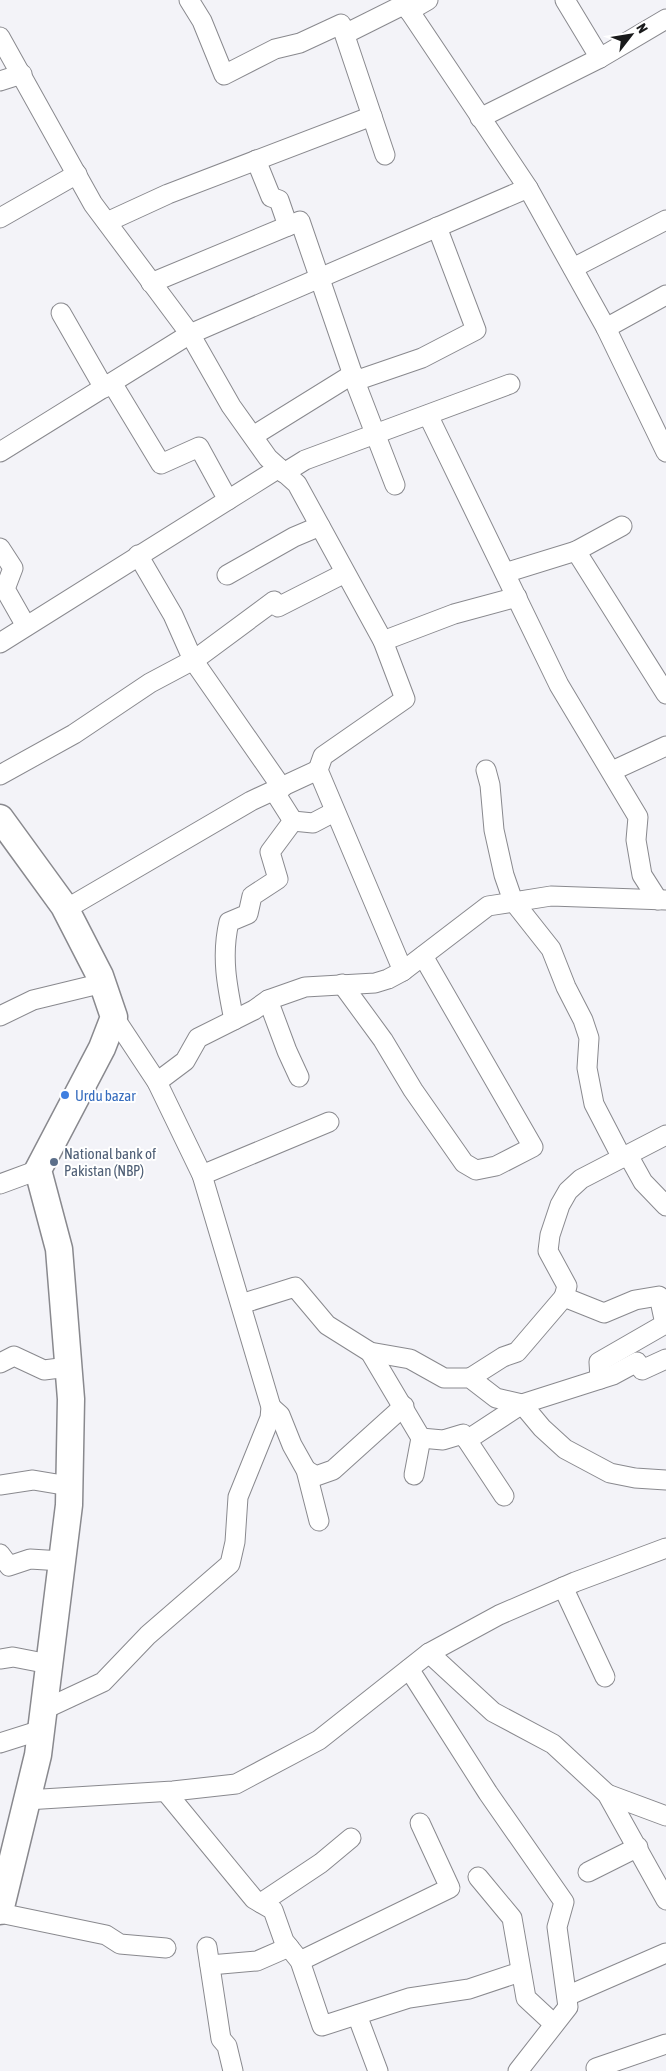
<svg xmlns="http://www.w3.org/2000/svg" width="666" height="2071" viewBox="0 0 666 2071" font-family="'Asap Condensed',sans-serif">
  <rect width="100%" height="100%" fill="#f3f3f8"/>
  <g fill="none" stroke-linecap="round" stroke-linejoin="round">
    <!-- minor casing -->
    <g stroke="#89898e" stroke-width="21">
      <g id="minor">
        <polyline points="189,0 202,21 224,75 275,49 300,43 341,24 385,155"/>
        <polyline points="402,0 528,188 606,328 666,452"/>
        <polyline points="565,0 600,58"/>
        <polyline points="409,11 428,0"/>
        <polyline points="345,34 405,4"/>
        <polyline points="0,37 93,204 190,334 231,406 268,458 297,484 383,641 405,699 323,756 318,770 403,971"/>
        <polyline points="0,81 22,74"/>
        <polyline points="480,118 600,58 666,19"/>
        <polyline points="256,160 271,197 279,200 288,226"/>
        <polyline points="0,218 77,174"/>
        <polyline points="107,222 168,194 372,116"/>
        <polyline points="573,268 666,220"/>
        <polyline points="151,283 300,221 356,384 395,485"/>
        <polyline points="61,313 104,388"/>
        <polyline points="606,328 666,295"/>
        <polyline points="355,381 422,358 476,330 437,227"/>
        <polyline points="112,383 161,464 199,447 228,500"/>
        <polyline points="428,415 559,685 638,817 636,840 642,875 658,900"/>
        <polyline points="253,436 353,374"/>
        <polyline points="0,452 190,334 528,188"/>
        <polyline points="284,473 305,460 510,384"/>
        <polyline points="0,548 13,568 5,589 26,626"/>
        <polyline points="576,551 666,694"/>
        <polyline points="138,555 173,615 193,660 282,788"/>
        <polyline points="505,573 576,551 622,526"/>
        <polyline points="227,575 294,537 320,526"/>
        <polyline points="383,641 454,614 517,597"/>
        <polyline points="0,643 279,468"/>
        <polyline points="486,770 490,785 494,830 504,875 513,901 551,949 566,987 583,1020 589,1038 587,1068 594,1104 622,1158"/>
        <polyline points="612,771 666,746"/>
        <polyline points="0,775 74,734 150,683 197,658 274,601 278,607 345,573"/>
        <polyline points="293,821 313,823 334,812"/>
        <polyline points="66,909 251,801 318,770"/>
        <polyline points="342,984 383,1040 413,1090 464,1163 476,1170 496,1166 533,1147 423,956"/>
        <polyline points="268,1000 287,1051 299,1077"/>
        <polyline points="0,1016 33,1000 103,983"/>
        <path d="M234 1020C227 986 221 956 229 922L248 914 252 896 278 879 270 852 293 821 274 791"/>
        <polyline points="157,1082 185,1061 198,1038 254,1010 268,1000 305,987 375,983 388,979 403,971 488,906 551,896 666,900"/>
        <polyline points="628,1155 643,1182 666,1206"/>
        <polyline points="202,1175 329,1122"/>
        <polyline points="0,1184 38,1170"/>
        <polyline points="564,1297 567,1286 548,1251 550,1235 560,1205 568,1191 581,1179 666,1135"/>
        <polyline points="241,1304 295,1287 327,1325 370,1352 410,1359 444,1378 470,1378 496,1398 522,1404 542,1428 565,1449 610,1473 635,1478 666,1480"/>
        <polyline points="370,1352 421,1438 414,1475"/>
        <polyline points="0,1363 14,1356 44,1370 68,1367"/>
        <polyline points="470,1378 503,1357 517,1352 564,1297 604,1313 635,1300 659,1296 665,1324 599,1362 600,1379"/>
        <polyline points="271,1407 280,1415 292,1445 306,1470 319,1521"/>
        <polyline points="421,1438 443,1440 463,1434 504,1496"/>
        <polyline points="467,1440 522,1404 613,1375 637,1362 642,1370 666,1359"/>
        <polyline points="306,1470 316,1476 333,1470 404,1406"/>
        <polyline points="0,1485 33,1480 69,1486"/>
        <polyline points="0,1554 9,1566 30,1559 62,1561"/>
        <polyline points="563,1587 605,1677"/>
        <polyline points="429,1653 493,1712 553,1744 607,1794 666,1900"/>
        <polyline points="0,1659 13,1657 49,1664"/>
        <polyline points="409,1669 488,1793 564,1902 557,1927 568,2007 518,2071"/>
        <polyline points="43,1710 103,1682 148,1635 230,1564 235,1542 238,1497 270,1418 271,1407 202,1175 157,1082 114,1017"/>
        <polyline points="0,1743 41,1730"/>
        <polyline points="166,1792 254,1899 273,1910 284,1941 300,1961 322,2026 409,1998 469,1989 520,1972"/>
        <polyline points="607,1794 666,1816"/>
        <polyline points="26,1800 173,1791 236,1784 319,1740 429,1653 499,1615 575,1582 666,1548"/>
        <polyline points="588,1872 638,1847"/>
        <polyline points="478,1877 512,1918 526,1998 554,2024"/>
        <polyline points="261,1903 321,1863 351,1838"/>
        <polyline points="0,1913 106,1935 120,1944 166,1948"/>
        <polyline points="207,1947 221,2039 227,2046 233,2071"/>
        <polyline points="300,1961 450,1888 420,1823"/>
        <polyline points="210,1965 257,1961 289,1947"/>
        <polyline points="567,1996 666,1953"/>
        <polyline points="357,2015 378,2071"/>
        <polyline points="596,2068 666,2044"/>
      </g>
    </g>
    <!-- secondary casing -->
    <g stroke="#89898e" stroke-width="29">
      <polyline id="secondary" points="0,818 64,906 100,976 114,1017 102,1048 38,1170 59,1249 71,1399 69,1505 38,1755 0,1911"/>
    </g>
    <!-- minor -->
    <use href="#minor" stroke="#fff" stroke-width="19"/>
    <!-- secondary -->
    <use href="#secondary" stroke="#fff" stroke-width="26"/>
  </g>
  <!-- markers -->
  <circle fill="#3f7fe0" stroke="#fff" stroke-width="2" cx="65" cy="1095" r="5"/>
  <circle fill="#5c6f8a" stroke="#fff" stroke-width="2" cx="54" cy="1162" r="5"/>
  <g text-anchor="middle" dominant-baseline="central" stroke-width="4" stroke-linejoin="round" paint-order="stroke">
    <!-- shop labels -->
    <g font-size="15" fill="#366cbe" stroke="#fff" text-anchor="start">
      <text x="75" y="1095">Urdu bazar</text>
    </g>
    <!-- service labels -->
    <g font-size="15" fill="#4e5e75" stroke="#fff" text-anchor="start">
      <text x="64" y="1153">National bank of<tspan x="64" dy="17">Pakistan (NBP)</tspan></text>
    </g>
  </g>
  <!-- north arrow -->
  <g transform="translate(631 35) rotate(59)" stroke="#ffffff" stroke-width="4" paint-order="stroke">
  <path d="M0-4L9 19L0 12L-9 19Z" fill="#191a1b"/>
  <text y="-8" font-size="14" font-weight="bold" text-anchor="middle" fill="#191a1b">N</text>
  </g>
</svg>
